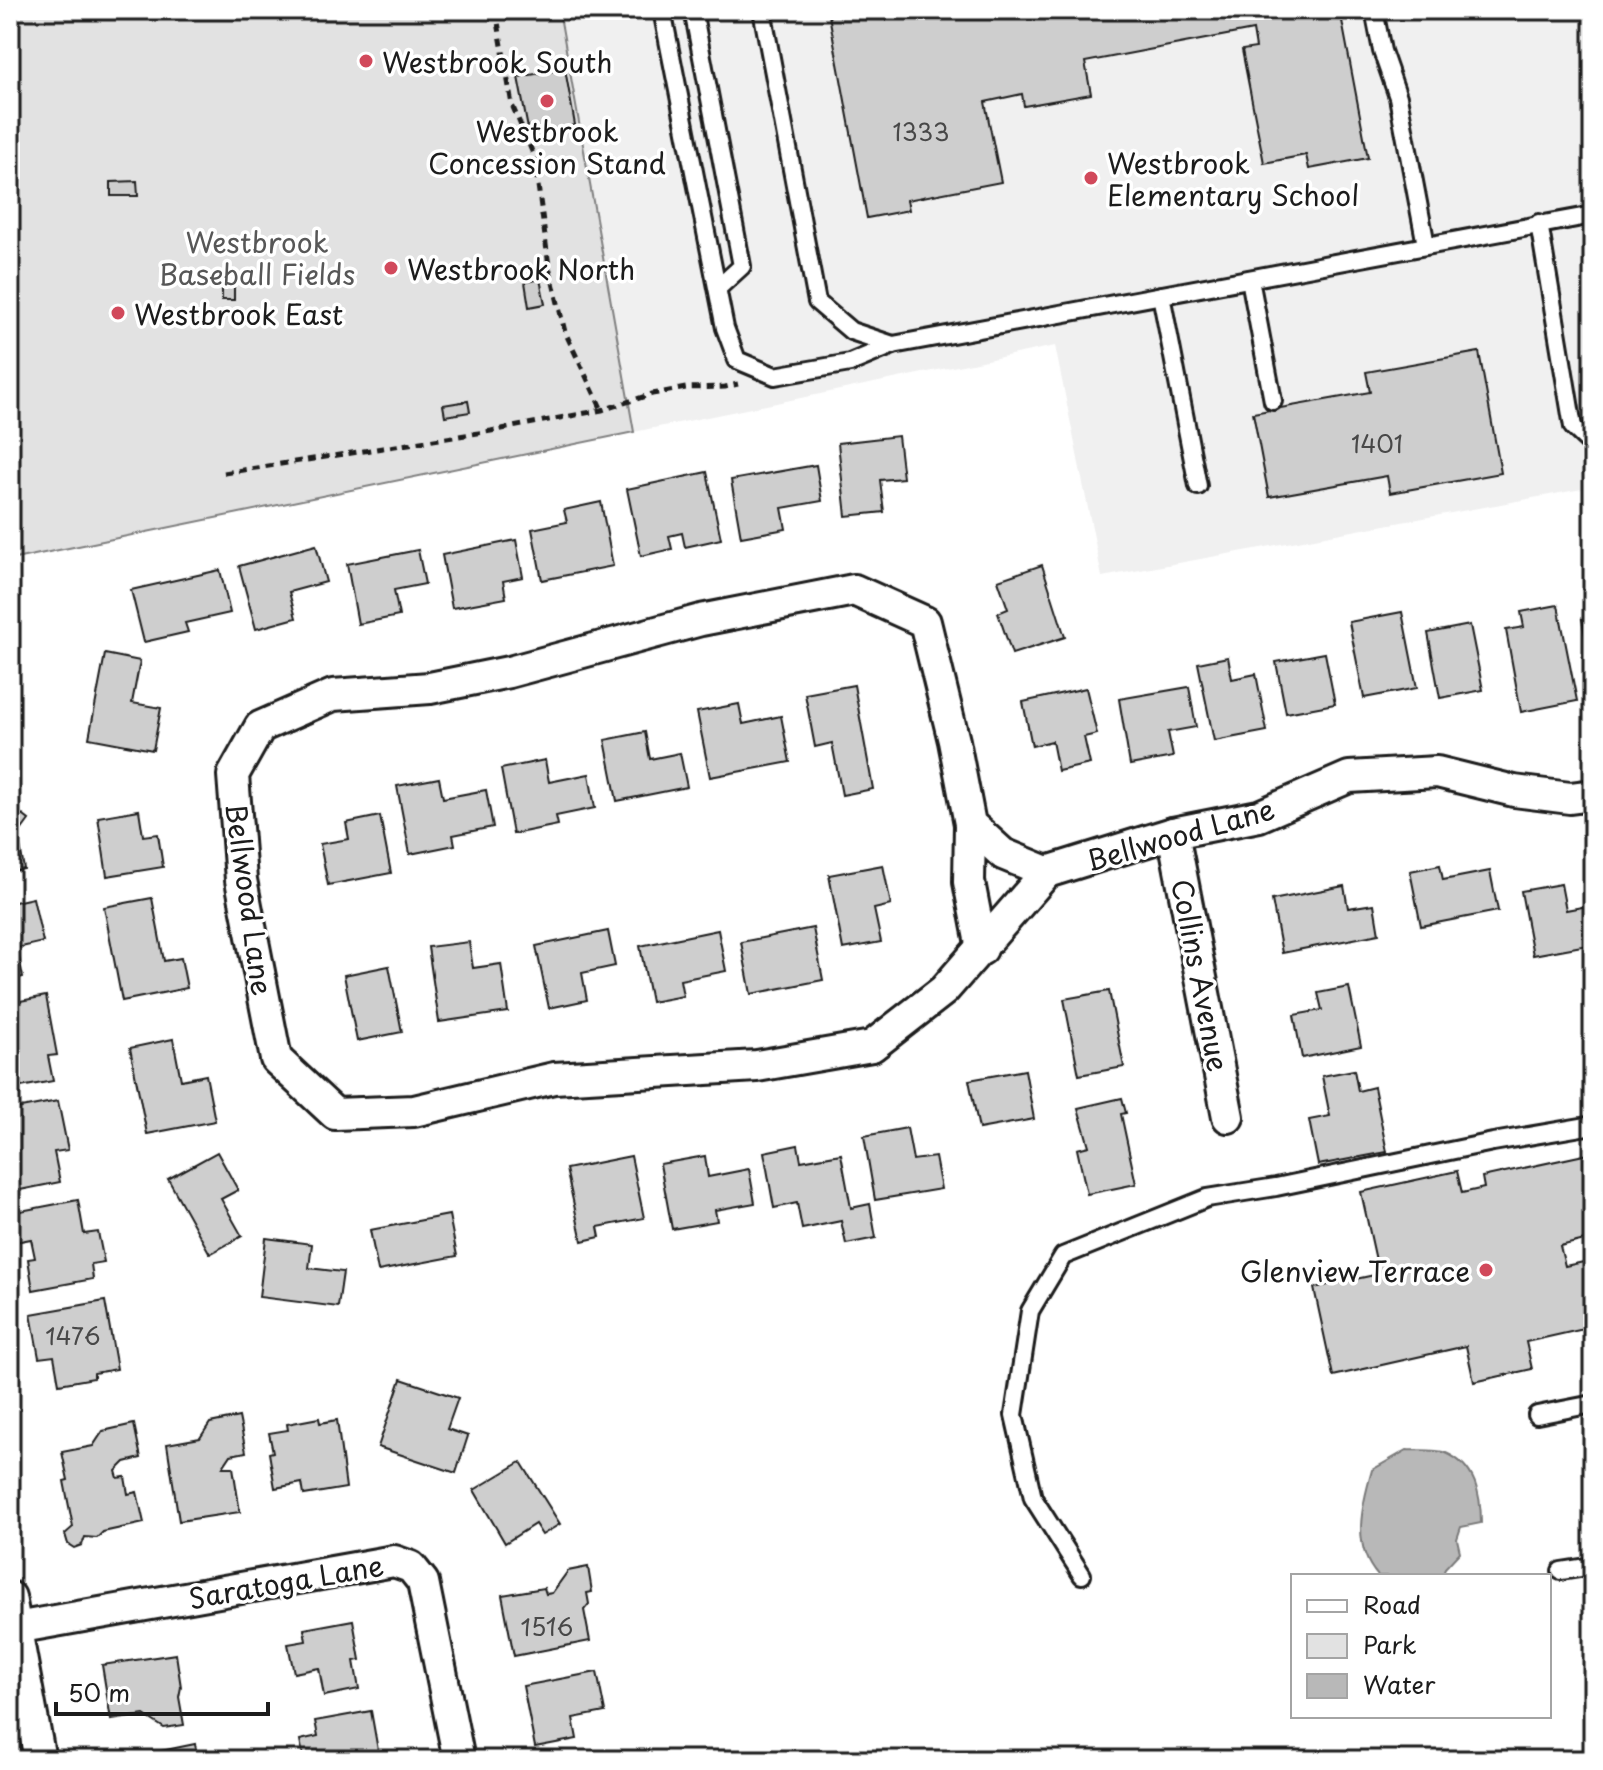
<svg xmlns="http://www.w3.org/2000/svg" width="1603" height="1770" viewBox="0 0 1603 1770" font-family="'Playpen Sans',sans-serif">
  <rect width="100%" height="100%" fill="#fff"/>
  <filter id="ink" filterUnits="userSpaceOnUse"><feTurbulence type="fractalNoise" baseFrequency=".0125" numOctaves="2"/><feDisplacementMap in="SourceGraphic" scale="16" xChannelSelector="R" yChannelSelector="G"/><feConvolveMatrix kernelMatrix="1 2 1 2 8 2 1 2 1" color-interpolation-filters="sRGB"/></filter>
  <g filter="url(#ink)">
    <!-- built -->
    <polygon fill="#f0f0f0" points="559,10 1593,10 1593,487 1102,577 1055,346 634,432"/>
    <!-- green -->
    <polygon fill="#e2e2e2" stroke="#7f7f7f" stroke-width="2" points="10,10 559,10 634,432 10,560"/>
    <!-- water -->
    <path fill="#b8b8b8" stroke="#7a7a7a" stroke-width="2" d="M1407 1450C1419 1451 1436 1449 1446 1453 1476 1466 1481 1495 1481 1523L1461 1527 1457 1539 1460 1552 1445 1568 1443 1576H1378C1351 1546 1362 1505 1372 1470Z"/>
    <!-- building -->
    <g fill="#cecece" stroke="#1c1c1c" stroke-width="2">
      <polygon points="828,10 1340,10 1368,158 1309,169 1306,155 1264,163 1242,50 1256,48 1253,30 1085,62 1091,94 1024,106 1022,94 985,102 1001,182 907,200 909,210 867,218"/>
      <polygon points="565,69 575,125 529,134 518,77"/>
      <polygon points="137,181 138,196 111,196 111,182"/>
      <polygon points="222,275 234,276 234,300 222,300"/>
      <polygon points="540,279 545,304 529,307 525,282"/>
      <polygon points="1479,352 1501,473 1390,493 1387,476 1269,497 1253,413 1370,392 1366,372"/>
      <polygon points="468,401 470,412 445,416 443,405"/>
      <polygon points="898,436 903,478 880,480 884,512 846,516 838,443"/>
      <polygon points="816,465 822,501 782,508 786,529 741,537 731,480"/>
      <polygon points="707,472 721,539 685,547 682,533 669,536 672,549 641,556 627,489"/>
      <polygon points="601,502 613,566 542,580 532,529 567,522 564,510"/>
      <polygon points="516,540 523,577 503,581 506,598 452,608 442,555"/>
      <polygon points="316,545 326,582 289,592 296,618 256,629 239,566"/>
      <polygon points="418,550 425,584 394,590 399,616 358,624 347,564"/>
      <polygon points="1042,565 1065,637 1012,654 998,613 1008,609 998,580"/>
      <polygon points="220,570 230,613 185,623 188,632 144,642 131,590"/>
      <polygon points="1558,605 1577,701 1521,712 1506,630 1524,627 1521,612"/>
      <polygon points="1402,612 1417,688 1364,698 1349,622"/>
      <polygon points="1593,618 1593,678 1582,619"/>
      <polygon points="1470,625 1483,690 1440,698 1428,633"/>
      <polygon points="1325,653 1335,704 1286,713 1276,662"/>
      <polygon points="105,654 140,661 132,703 161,708 153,750 89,738"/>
      <polygon points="1228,657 1232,679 1256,674 1267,731 1214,741 1198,663"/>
      <polygon points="854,685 873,789 842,795 832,743 815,747 805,694"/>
      <polygon points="1189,687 1196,727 1168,732 1173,757 1130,765 1119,699"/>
      <polygon points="1086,688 1097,734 1084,737 1090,764 1058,771 1052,741 1032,746 1023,702"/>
      <polygon points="739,704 743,724 781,716 790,762 710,777 697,712"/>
      <polygon points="645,732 650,759 680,753 687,787 617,801 605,740"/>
      <polygon points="545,760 549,782 589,774 595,808 556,816 558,825 513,834 501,769"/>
      <polygon points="439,778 443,798 486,790 493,827 453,835 455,845 410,854 397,786"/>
      <polygon points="10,805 29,820 18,835 24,869 10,872"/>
      <polygon points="139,810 143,836 158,834 163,867 107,876 98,817"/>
      <polygon points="380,816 391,873 328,885 320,844 349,839 346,823"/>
      <polygon points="883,865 891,905 874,909 881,942 843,949 829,875"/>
      <polygon points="1440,865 1443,880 1490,871 1498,911 1421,926 1410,871"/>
      <polygon points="1561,884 1566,910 1593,905 1593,944 1533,955 1521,891"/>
      <polygon points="1344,886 1348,908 1374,904 1379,934 1282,953 1272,900"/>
      <polygon points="33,898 43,942 17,948 23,977 10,980 10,903"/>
      <polygon points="152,898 164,961 181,958 187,988 122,1001 104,907"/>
      <polygon points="813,928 823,980 751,994 741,942"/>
      <polygon points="718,930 726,971 680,980 683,996 651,1002 640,946"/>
      <polygon points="608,931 615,966 582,973 587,1000 549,1008 536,946"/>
      <polygon points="469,942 473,968 501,964 508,1012 439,1022 428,947"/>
      <polygon points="389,966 402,1032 357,1041 344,975"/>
      <polygon points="1349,987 1361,1046 1302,1058 1294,1015 1322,1010 1318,993"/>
      <polygon points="1109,991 1124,1067 1079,1075 1064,999"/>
      <polygon points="46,996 57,1055 48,1056 53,1081 10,1089 10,1003"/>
      <polygon points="173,1039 181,1080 206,1075 215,1121 147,1134 130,1048"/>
      <polygon points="1025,1070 1034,1119 979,1129 969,1080"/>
      <polygon points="1354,1070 1358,1091 1374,1087 1387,1152 1318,1165 1309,1120 1330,1116 1322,1076"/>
      <polygon points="1122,1098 1126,1113 1121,1114 1136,1184 1087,1194 1077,1149 1089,1146 1078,1108"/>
      <polygon points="58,1101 68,1150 54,1152 60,1182 20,1190 14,1160 10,1161 10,1110"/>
      <polygon points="907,1128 913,1160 935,1157 941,1189 875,1200 864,1136"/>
      <polygon points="798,1145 801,1161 841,1154 851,1208 870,1204 876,1238 846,1244 841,1221 802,1229 797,1203 774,1208 764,1152"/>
      <polygon points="217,1152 238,1190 221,1199 242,1236 210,1254 168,1179"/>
      <polygon points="1593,1153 1593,1238 1560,1246 1565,1266 1593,1260 1593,1327 1526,1342 1532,1369 1474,1382 1466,1346 1333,1376 1314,1288 1379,1274 1361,1192 1457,1171 1462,1193 1484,1188 1482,1177"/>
      <polygon points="631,1156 644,1218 598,1227 600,1237 582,1241 566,1169"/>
      <polygon points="705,1156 708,1177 749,1169 755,1203 715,1210 717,1221 672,1229 660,1164"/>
      <polygon points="78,1200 84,1234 98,1232 104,1262 91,1264 93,1279 33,1290 28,1259 35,1258 31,1239 10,1243 10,1213"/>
      <polygon points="449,1215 457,1256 378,1271 370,1230"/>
      <polygon points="266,1238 312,1244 309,1268 343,1272 338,1307 259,1297"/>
      <polygon points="105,1301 117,1369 94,1373 94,1378 59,1384 54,1356 39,1358 31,1314"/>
      <polygon points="401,1379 458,1398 447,1429 468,1436 456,1473 378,1447"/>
      <polygon points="239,1417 246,1452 231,1455 223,1467 233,1467 240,1512 179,1521 167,1444 200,1438 210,1423"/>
      <polygon points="319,1418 320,1423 337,1420 346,1488 304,1495 302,1483 275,1488 269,1453 273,1452 269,1433 288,1430 287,1424"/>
      <polygon points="134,1424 141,1458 125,1462 116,1471 118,1478 125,1477 128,1494 137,1492 144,1523 103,1532 97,1538 85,1537 82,1545 74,1548 68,1544 65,1534 73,1527 64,1481 68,1480 62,1452 93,1446 103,1431"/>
      <polygon points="521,1462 560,1524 542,1535 535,1524 505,1543 474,1490"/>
      <polygon points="588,1567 592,1592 587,1593 589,1604 584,1610 590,1641 514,1656 502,1595 544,1588 546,1594 552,1593 568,1571"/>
      <polygon points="353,1620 360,1660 354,1661 359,1689 324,1696 319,1668 294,1673 288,1644 306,1641 304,1629"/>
      <polygon points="176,1654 181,1687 179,1697 184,1725 164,1728 144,1715 111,1720 102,1665"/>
      <polygon points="597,1672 605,1712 573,1718 577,1739 535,1747 523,1686"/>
      <polygon points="371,1711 379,1756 367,1758 367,1760 304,1760 300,1740 318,1736 315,1721"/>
      <polygon points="195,1744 198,1760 117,1760"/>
      <polygon points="1328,1751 1330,1760 1309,1760 1308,1755"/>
    </g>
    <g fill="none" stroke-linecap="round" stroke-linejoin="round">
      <!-- lane casing -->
      <g stroke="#1c1c1c" stroke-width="22">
        <g id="lane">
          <polyline points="662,10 725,328 737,360 775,376 850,363 893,345 1593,215"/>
          <polyline points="693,10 742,266 718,288"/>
          <polyline points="762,10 817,302 851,331 893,345"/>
          <polyline points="1374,10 1382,51 1398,97 1426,245"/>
          <polyline points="1539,223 1573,427 1593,446"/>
          <polyline points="1250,279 1273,401"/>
          <polyline points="1161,295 1198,486"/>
          <polyline points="1537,1415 1593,1404"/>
          <polyline points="1561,1571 1593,1566"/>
          <polyline points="1082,1575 1033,1498 1014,1415 1030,1311 1063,1256 1207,1198 1276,1187 1493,1142 1593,1125"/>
        </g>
      </g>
      <!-- street casing -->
      <g stroke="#1c1c1c" stroke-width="36">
        <g id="street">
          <polygon points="854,590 925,622 954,741 970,824 1003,854 1047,872 944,990 872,1046 757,1066 554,1078 414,1111 335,1114 276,1059 241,880 233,775 260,727 333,695 430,688 509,672 701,620"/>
          <polyline points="970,824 969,882 982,949"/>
          <polyline points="1173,833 1228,1117"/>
          <polyline points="1047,872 1173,833 1259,816 1349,777 1437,772 1514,791 1570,798 1593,795"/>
          <polyline points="10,1597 40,1760"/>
          <polyline points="10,1629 394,1561 411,1567 423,1582 459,1760"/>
        </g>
      </g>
      <!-- path -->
      <g stroke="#1c1c1c" stroke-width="5" stroke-dasharray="8 6" stroke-linecap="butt">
        <polyline points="496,10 512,105 534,156 549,266 565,332 602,410"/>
        <polyline points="224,473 491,431 602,410 652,394 686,388 725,387 738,384"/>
      </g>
      <!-- lane -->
      <use href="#lane" stroke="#fff" stroke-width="16"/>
      <!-- street -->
      <use href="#street" stroke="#fff" stroke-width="30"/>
    </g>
  </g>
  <!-- markers -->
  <g fill="#d1495b" stroke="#fff" stroke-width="3">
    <circle cx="366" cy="61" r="8"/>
    <circle cx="547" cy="101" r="8"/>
    <circle cx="1091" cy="178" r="8"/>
    <circle cx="391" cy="268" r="8"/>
    <circle cx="118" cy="313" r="8"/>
    <circle cx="1486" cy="1270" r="8"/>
  </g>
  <g text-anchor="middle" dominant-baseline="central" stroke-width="7" stroke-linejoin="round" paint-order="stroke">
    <!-- number labels -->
    <g font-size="24" fill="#484848">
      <text x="921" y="131">1333</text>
      <text x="1377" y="443">1401</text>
      <text x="73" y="1335">1476</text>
      <text x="547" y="1626">1516</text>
    </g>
    <!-- poi labels -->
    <g font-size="28" fill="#1c1c1c" stroke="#fff" text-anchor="start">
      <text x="382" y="61">Westbrook South</text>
      <text x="547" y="130" text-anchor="middle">Westbrook<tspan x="547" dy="32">Concession Stand</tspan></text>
      <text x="1107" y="162">Westbrook<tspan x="1107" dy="32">Elementary School</tspan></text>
      <text x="407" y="268">Westbrook North</text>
      <text x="134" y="313">Westbrook East</text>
      <text x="1470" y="1270" text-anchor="end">Glenview Terrace</text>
    </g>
    <!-- park labels -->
    <g font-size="28" fill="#575757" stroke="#fff">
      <text x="257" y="241">Westbrook<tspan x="257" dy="32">Baseball Fields</tspan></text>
    </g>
    <!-- street labels -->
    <g font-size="28" fill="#1c1c1c" stroke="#fff">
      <text transform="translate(1180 834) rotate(-16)">Bellwood Lane</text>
      <text transform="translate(250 899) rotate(82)">Bellwood Lane</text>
      <text transform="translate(1201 975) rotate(79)">Collins Avenue</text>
      <text transform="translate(286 1581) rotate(-10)">Saratoga Lane</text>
    </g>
  </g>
  <!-- margin -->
  <rect width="1603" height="1770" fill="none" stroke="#fff" stroke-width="40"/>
  <rect x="20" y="20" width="1563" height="1730" fill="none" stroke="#1c1c1c" stroke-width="3" filter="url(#ink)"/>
  <!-- legend -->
  <rect x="1291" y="1574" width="260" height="144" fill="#ffffff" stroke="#a4a4a4" stroke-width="2"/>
  <rect x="1307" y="1600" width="40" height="12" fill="#ffffff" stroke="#a4a4a4" stroke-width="2"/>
  <text x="1363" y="1614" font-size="24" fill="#1c1c1c">Road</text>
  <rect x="1307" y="1634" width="40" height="24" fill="#e2e2e2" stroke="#a4a4a4" stroke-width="2"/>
  <text x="1363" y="1654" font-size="24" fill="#1c1c1c">Park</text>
  <rect x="1307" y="1674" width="40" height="24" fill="#b8b8b8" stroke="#a4a4a4" stroke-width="2"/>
  <text x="1363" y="1694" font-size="24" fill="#1c1c1c">Water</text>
  <!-- scale -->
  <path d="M56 1702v12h212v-12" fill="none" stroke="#1c1c1c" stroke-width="4"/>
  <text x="68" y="1702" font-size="24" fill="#1c1c1c" stroke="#ffffff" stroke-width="6" paint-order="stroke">50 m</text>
</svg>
